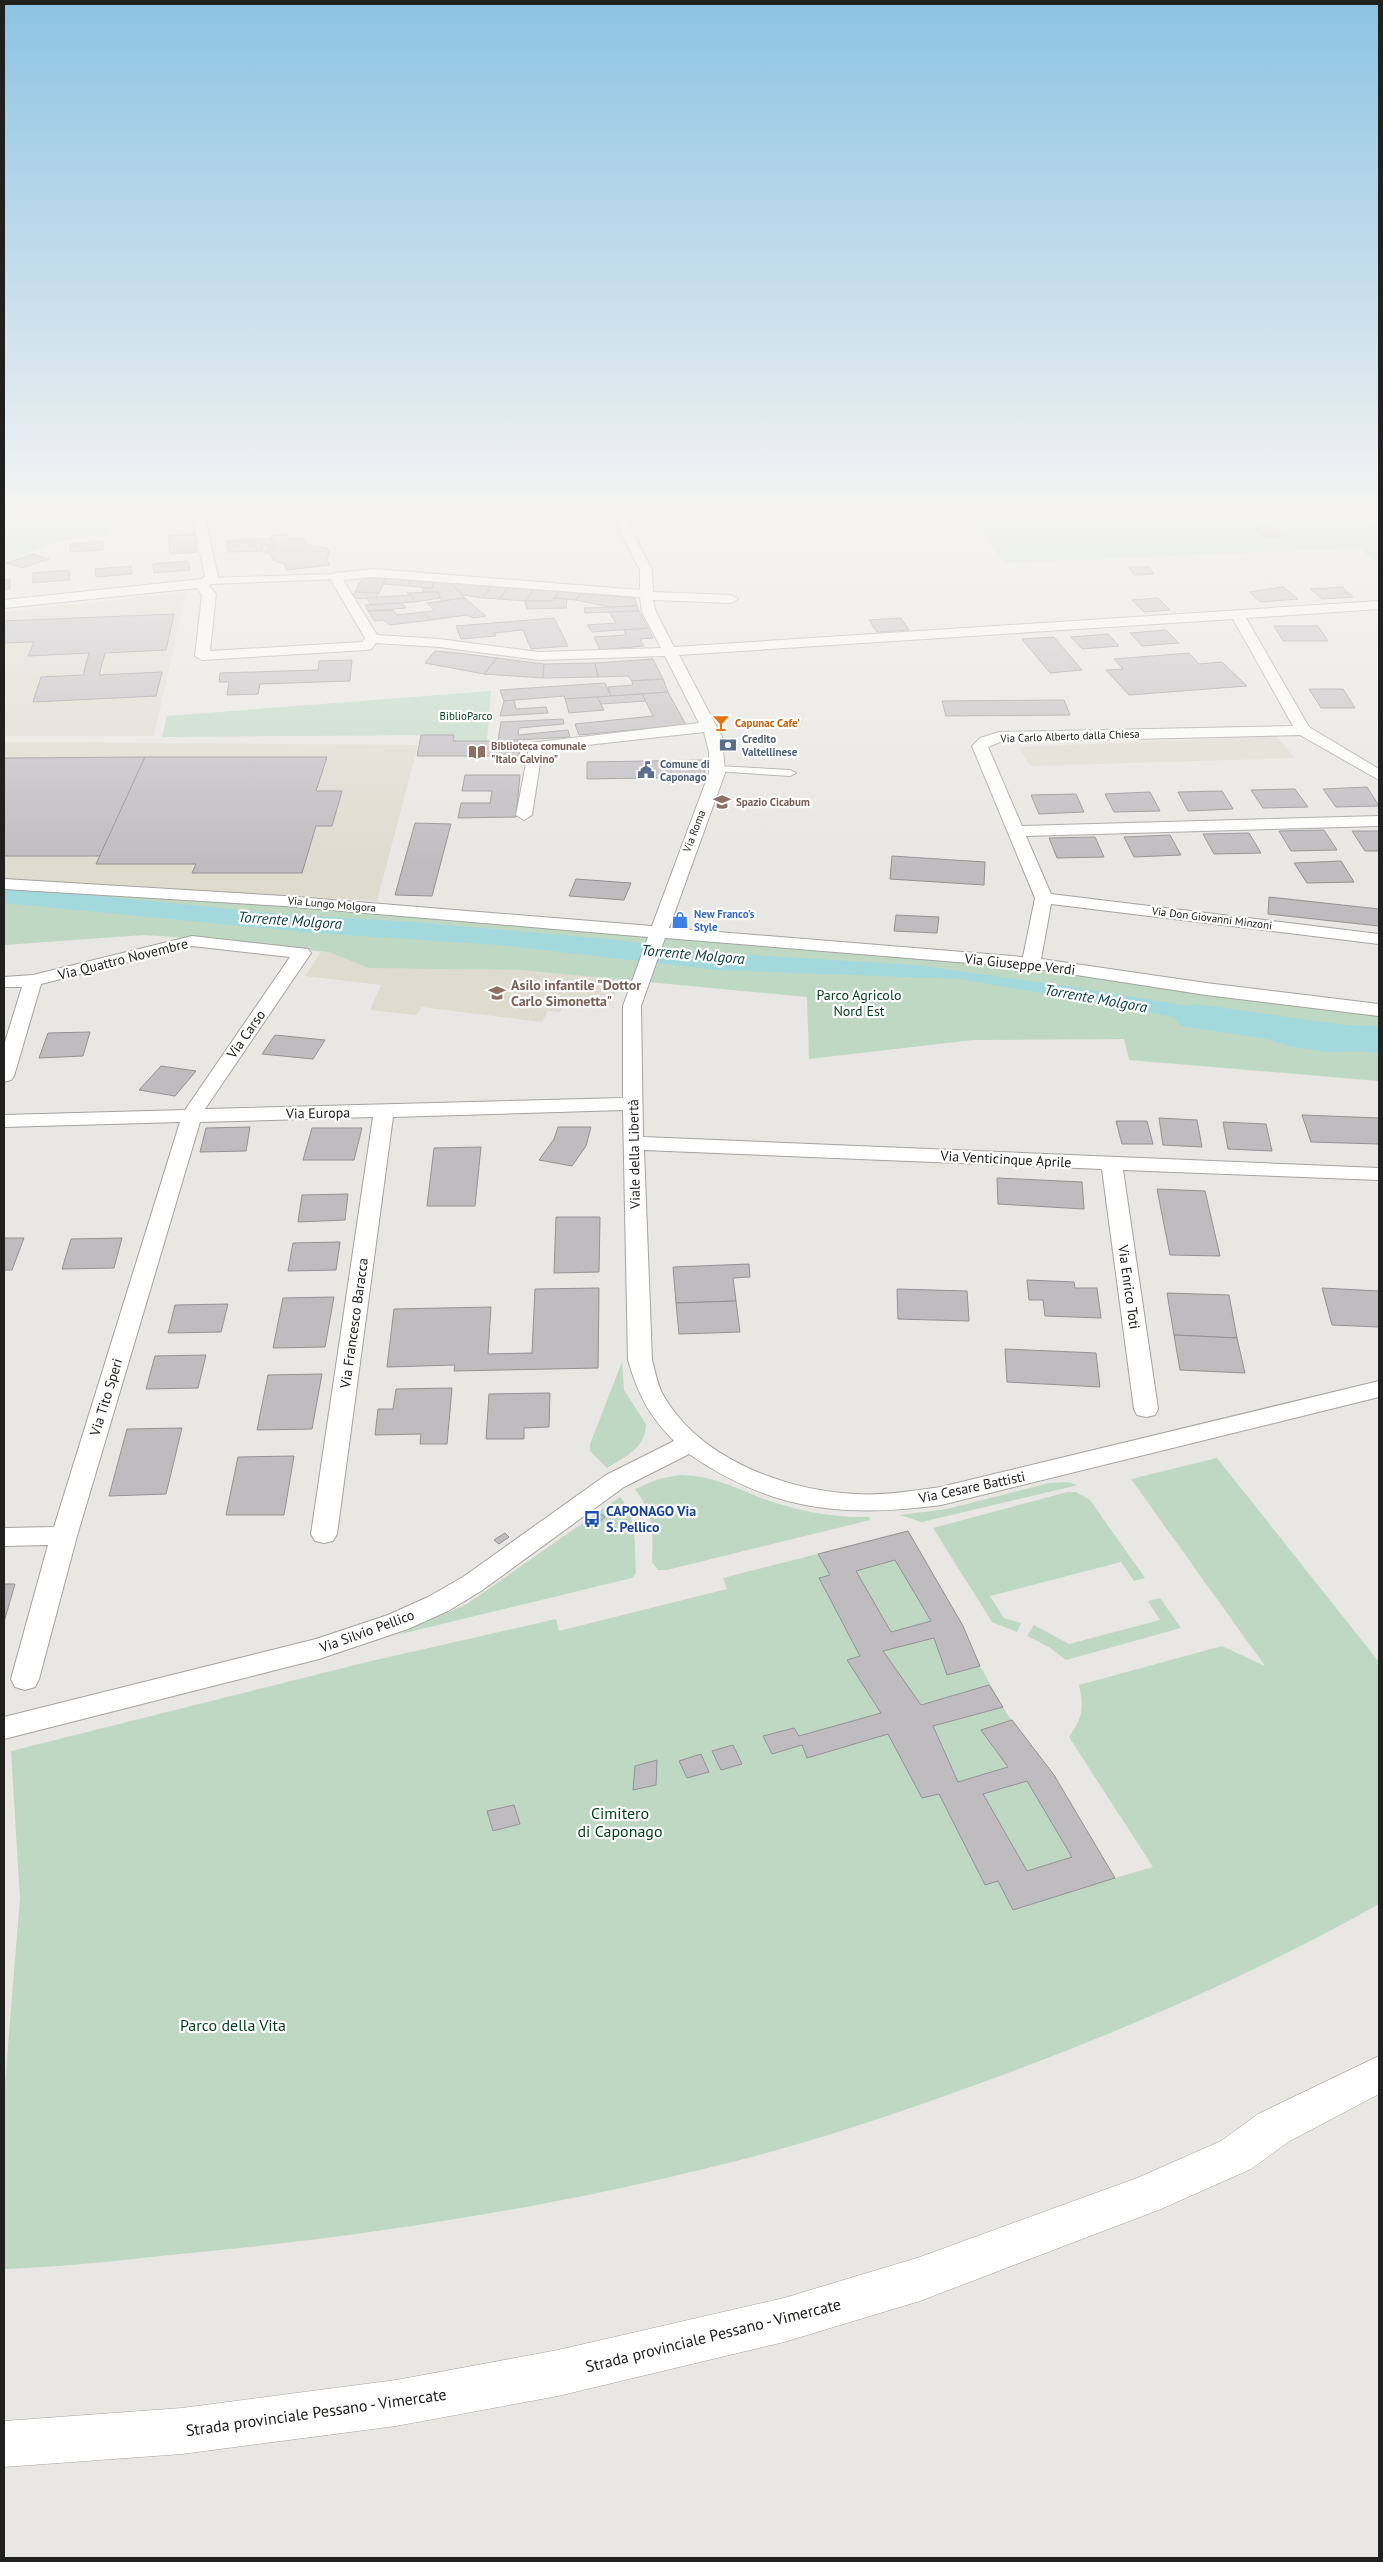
<svg xmlns="http://www.w3.org/2000/svg" width="1383" height="2562" viewBox="0 0 1383 2562" font-family="'PT Sans',sans-serif">
  <rect width="100%" height="100%" fill="#e8e7e3"/>
  <!-- built -->
  <g fill="#dedbcf">
    <polygon points="186,592 154,736 4,736 4,612"/>
    <polygon points="1276,736 1295,758 1030,766 1019,747"/>
    <polygon points="4,742 418,745 377,901 4,879"/>
    <polygon points="323,949 627,975 610,1004 566,1000 560,1012 548,1011 542,1022 422,1007 416,1015 370,1010 381,985 305,976"/>
  </g>
  <!-- green -->
  <g fill="#bfd8c4">
    <polygon points="4,510 154,510 110,525 110,537 65,540 4,561"/>
    <polygon points="969,510 1379,510 1379,564 1359,548 1004,563"/>
    <polygon points="491,691 487,741 453,741 454,735 162,737 167,716"/>
    <polygon points="4,886 629,931 681,940 1007,964 1379,1014 1379,1081 1129,1060 1124,1039 973,1040 809,1059 807,997 522,970 369,968 329,952 174,937 144,935 4,945"/>
    <path d="M622 1362 624 1390 646 1424C646 1448 626 1456 607 1468L590 1451V1444Z"/>
    <path d="M1217 1458 1379 1662V1904C1251 1976 1116 2034 978 2084 895 2114 810 2143 724 2164 549 2208 370 2236 191 2253 129 2259 66 2267 4 2269V2095L20 1898 11 1751 367 1662 556 1619 559 1631 727 1589 723 1578 908 1531 963 1626 980 1666 1003 1707 1115 1878 1153 1867 1069 1737C1083 1717 1084 1709 1079 1685L1222 1646 1265 1666 1131 1479Z"/>
    <path d="M680 1475C713 1476 733 1487 764 1499 798 1511 833 1518 869 1517L870 1520 667 1570H658L652 1562C653 1532 654 1514 635 1489L658 1479Z"/>
    <polygon points="1067,1482 1078,1485 922,1522 900,1515 947,1509 1049,1483"/>
    <polygon points="1067,1492 1076,1492 1090,1500 1145,1578 1134,1581 1121,1562 990,1596 1004,1618 1021,1623 1017,1632 992,1622 933,1528"/>
    <path d="M620 1497C638 1517 634 1547 636 1573L632 1578 397 1635 467 1604Z"/>
    <polygon points="1160,1598 1181,1628 1066,1660 1049,1647 1027,1636 1034,1625 1069,1644 1160,1620 1148,1601"/>
  </g>
  <!-- water -->
  <polygon fill="#a3d9dc" points="4,889 80,894 281,914 413,922 619,940 702,952 916,965 1073,987 1226,1012 1264,1027 1318,1032 1379,1045 1379,1054 1367,1051 1326,1052 1288,1046 1235,1028 961,979 717,970 500,945 315,933 4,903"/>
  <g fill="none" stroke-linecap="round" stroke-linejoin="round">
    <!-- river -->
    <polygon fill="#a3d9dc" fill-rule="evenodd" points="1196,1004 1345,1025 1379,1026 1379,1052 1345,1051 1181,1026 1174,1017 1181,1008"/>
  </g>
  <!-- building -->
  <g fill="#bfbcc0" stroke="#939194" fill-rule="evenodd">
    <polygon points="572,510 605,510 608,515 575,516"/>
    <polygon points="1255,527 1273,527 1283,537 1264,537"/>
    <polygon points="194,534 197,552 171,554 168,536"/>
    <polygon points="287,534 289,538 305,539 306,545 327,548 330,552 327,559 330,565 287,570 284,564 273,560 271,554 264,553 268,547 274,546 270,536"/>
    <polygon points="271,538 273,545 262,546 263,551 228,552 226,541"/>
    <polygon points="103,541 103,550 70,552 70,544"/>
    <polygon points="33,554 49,559 22,568 6,563"/>
    <polygon points="188,561 190,570 154,573 153,564"/>
    <polygon points="131,566 132,574 96,577 95,569"/>
    <polygon points="1129,567 1149,567 1154,574 1134,575"/>
    <polygon points="69,570 70,580 33,583 33,573"/>
    <polygon points="364,575 387,577 379,593 355,592"/>
    <polygon points="387,577 411,579 408,586 383,584"/>
    <polygon points="411,579 433,581 433,588 408,586"/>
    <rect x="4" y="580" width="6" height="9"/>
    <polygon points="433,581 450,582 465,598 442,601 438,592 423,592 423,588 433,588"/>
    <polygon points="450,582 492,585 483,598 463,595"/>
    <polygon points="492,585 509,587 499,599 483,598"/>
    <polygon points="509,587 535,588 525,601 499,599"/>
    <polygon points="1283,587 1298,599 1261,602 1249,592"/>
    <polygon points="1342,587 1353,597 1322,599 1310,589"/>
    <polygon points="535,588 560,590 552,601 525,601"/>
    <polygon points="560,590 582,593 576,600 555,598"/>
    <polygon points="355,592 379,593 376,598 351,599"/>
    <polygon points="438,592 440,598 415,602 407,593"/>
    <polygon points="582,593 635,598 637,606 610,607 576,600"/>
    <polygon points="411,595 415,602 371,605 367,598"/>
    <polygon points="465,598 486,616 474,618 466,615 431,620 423,612 435,611 427,603"/>
    <polygon points="555,598 567,599 566,608 527,609 525,601 552,601"/>
    <polygon points="1158,598 1170,610 1144,612 1132,600"/>
    <polygon points="402,603 406,608 368,611 365,605"/>
    <polygon points="637,606 639,611 585,613 584,608"/>
    <polygon points="393,610 397,615 423,612 431,620 390,625 383,620 375,621 368,611"/>
    <polygon points="639,611 648,628 592,632 587,625 616,623 609,612"/>
    <polygon points="174,614 166,650 105,653 99,675 162,672 156,696 33,702 41,677 83,675 89,653 28,656 34,642 4,643 4,621"/>
    <polygon points="554,618 568,646 531,649 523,630 494,633 496,636 461,639 456,626"/>
    <polygon points="901,618 909,630 877,632 869,620"/>
    <polygon points="1274,626 1318,626 1328,641 1283,641"/>
    <polygon points="648,628 653,638 640,639 644,646 600,650 594,637 626,635 624,630"/>
    <polygon points="1166,630 1179,643 1142,646 1130,633"/>
    <polygon points="1108,634 1119,646 1082,649 1071,637"/>
    <polygon points="1054,637 1082,670 1050,673 1022,639"/>
    <polygon points="435,651 466,654 497,658 484,674 425,663"/>
    <polygon points="1189,653 1199,664 1222,662 1247,686 1129,695 1106,670 1123,669 1114,659"/>
    <polygon points="497,658 544,664 543,678 484,674"/>
    <polygon points="653,659 663,679 632,681 628,676 598,677 595,663"/>
    <polygon points="352,660 350,681 260,684 258,694 227,695 229,682 219,682 220,673 318,670 319,661"/>
    <polygon points="595,663 598,677 543,678 544,664"/>
    <polygon points="663,679 668,692 611,696 608,687 633,685 632,681"/>
    <polygon points="605,683 611,696 565,699 564,696 504,701 500,690"/>
    <polygon points="1309,689 1343,689 1355,708 1321,708"/>
    <polygon points="668,692 686,725 579,735 575,724 653,716 642,694"/>
    <polygon points="642,694 646,701 601,704 597,697"/>
    <polygon points="597,697 604,710 569,713 565,699"/>
    <polygon points="514,700 516,709 546,707 548,713 500,716 504,701"/>
    <polygon points="1064,700 1070,715 946,716 942,701"/>
    <polygon points="563,719 564,724 519,728 518,735 568,730 570,737 498,741 501,722"/>
    <polygon points="421,735 454,735 453,741 521,741 519,756 417,756"/>
    <polygon points="145,757 100,856 4,856 4,758"/>
    <polygon points="145,757 327,757 316,791 342,791 332,826 316,826 302,873 192,873 196,864 96,864"/>
    <polygon points="704,760 705,777 587,779 587,762"/>
    <polygon points="465,775 520,775 516,817 458,818 461,803 490,803 492,791 462,791"/>
    <polygon points="1367,787 1379,806 1336,807 1323,789"/>
    <polygon points="1295,789 1308,807 1263,808 1251,790"/>
    <polygon points="1222,791 1233,809 1188,811 1178,792"/>
    <polygon points="1150,792 1160,811 1114,812 1105,794"/>
    <polygon points="1076,794 1084,812 1039,814 1031,795"/>
    <polygon points="415,823 451,824 432,896 395,895"/>
    <polygon points="1324,830 1337,850 1291,851 1279,831"/>
    <polygon points="1352,831 1379,831 1379,851 1365,851"/>
    <polygon points="1249,833 1261,853 1214,854 1203,834"/>
    <polygon points="1170,835 1181,855 1134,857 1124,837"/>
    <polygon points="1095,837 1104,857 1057,858 1049,838"/>
    <polygon points="892,856 985,862 984,885 890,879"/>
    <polygon points="1341,861 1354,882 1307,883 1294,863"/>
    <polygon points="576,879 631,883 624,900 569,896"/>
    <polygon points="1269,897 1379,909 1379,926 1268,914"/>
    <polygon points="896,915 939,917 937,933 894,931"/>
    <polygon points="90,1032 83,1056 39,1058 48,1033"/>
    <polygon points="275,1035 325,1040 313,1059 262,1054"/>
    <polygon points="161,1066 196,1071 175,1096 139,1090"/>
    <polygon points="1302,1115 1379,1118 1379,1144 1311,1142"/>
    <polygon points="1159,1118 1197,1120 1202,1147 1163,1145"/>
    <polygon points="1116,1121 1147,1121 1153,1144 1122,1144"/>
    <polygon points="1223,1122 1266,1124 1272,1151 1228,1149"/>
    <polygon points="250,1127 246,1151 200,1152 206,1128"/>
    <polygon points="558,1127 591,1127 586,1146 572,1166 539,1160 554,1139"/>
    <polygon points="312,1128 362,1128 354,1160 303,1160"/>
    <polygon points="481,1147 475,1206 427,1206 434,1148"/>
    <polygon points="997,1178 1082,1182 1084,1209 998,1204"/>
    <polygon points="1157,1189 1205,1191 1220,1256 1170,1255"/>
    <polygon points="348,1194 345,1220 298,1222 302,1195"/>
    <polygon points="556,1217 600,1217 599,1272 554,1273"/>
    <polygon points="4,1238 24,1238 12,1270 4,1270"/>
    <polygon points="122,1238 114,1268 62,1269 71,1239"/>
    <polygon points="340,1242 336,1270 288,1271 293,1243"/>
    <polygon points="749,1264 750,1277 733,1278 736,1301 676,1303 673,1267"/>
    <polygon points="1027,1280 1074,1282 1075,1288 1097,1288 1101,1318 1045,1316 1043,1300 1029,1300"/>
    <polygon points="599,1288 598,1368 454,1371 455,1365 387,1367 394,1309 491,1307 488,1354 532,1353 535,1289"/>
    <polygon points="1322,1288 1379,1291 1379,1327 1332,1325"/>
    <polygon points="897,1289 967,1291 969,1321 898,1319"/>
    <polygon points="1167,1293 1229,1295 1237,1338 1174,1335"/>
    <polygon points="334,1297 325,1347 273,1348 283,1298"/>
    <polygon points="736,1301 740,1332 679,1334 676,1303"/>
    <polygon points="228,1304 221,1332 168,1333 175,1305"/>
    <polygon points="1174,1335 1237,1338 1245,1373 1180,1370"/>
    <polygon points="1005,1349 1096,1353 1100,1387 1007,1382"/>
    <polygon points="206,1355 198,1388 146,1389 155,1356"/>
    <polygon points="322,1374 312,1429 257,1430 268,1375"/>
    <polygon points="452,1388 447,1444 420,1444 421,1434 375,1435 378,1409 393,1409 396,1389"/>
    <polygon points="550,1393 549,1427 524,1428 524,1439 486,1439 489,1394"/>
    <polygon points="182,1428 166,1494 109,1496 127,1429"/>
    <polygon points="294,1456 284,1515 226,1515 238,1457"/>
    <polygon points="601,1514 605,1517 597,1524 592,1521"/>
    <path d="M908 1531 963 1626 980 1666 947 1675 934 1638 883 1651 921 1705 989 1685 1003 1707 933 1726 958 1782 1008 1767 981 1730 1012 1720 1054 1775 1115 1878 1013 1910 998 1881 985 1885 939 1794 922 1798 888 1734 807 1758 802 1745 772 1754 763 1736 794 1728 799 1736 881 1713 847 1660 860 1656 819 1578 830 1575 818 1554ZM895 1560 931 1621 891 1632 856 1571ZM1027 1781 1072 1857 1027 1871 983 1794Z"/>
    <polygon points="505,1533 509,1537 499,1544 494,1540"/>
    <polygon points="4,1584 15,1584 4,1622"/>
    <polygon points="733,1745 742,1764 721,1770 712,1751"/>
    <polygon points="701,1754 709,1772 687,1778 679,1761"/>
    <polygon points="657,1760 656,1785 633,1790 635,1766"/>
    <polygon points="514,1805 520,1824 493,1831 487,1811"/>
  </g>
  <g fill="none" stroke-linecap="round" stroke-linejoin="round">
    <!-- pedestrian casing -->
    <g stroke="#a4a39f" stroke-width="2">
      <g id="pedestrian">
        <polygon points="335,574 340,577 338,579 209,584 204,581 209,578"/>
        <polygon points="718,766 790,770 796,773 790,776 714,771 712,769"/>
      </g>
    </g>
    <!-- minor casing -->
    <g stroke="#a4a39f" stroke-width="2">
      <g id="minor">
        <path d="M191 510H203L218 577 209 586 216 594 210 651 362 642 365 638 329 577 335 573 374 569 640 590V570L609 510H621L652 570 653 592 731 595 738 599 731 603 653 600 656 612 674 647 1379 601V609L1246 618 1309 727 1379 769V780L1300 735 1000 742 988 747 1022 826 1379 816V826L1026 836 1051 894 1379 934V944L1051 904 1041 959 1206 983 1379 1004V1016L1206 995 1031 968 665 938 641 1006 643 1137 1379 1168V1180L1123 1170 1158 1409 1155 1415 1146 1417 1137 1415 1134 1409 1102 1169 644 1150 652 1360C655 1370 657 1383 662 1393 697 1458 784 1490 854 1494 883 1496 912 1491 941 1487L1379 1381V1397L941 1505C844 1518 772 1511 689 1454L624 1487 481 1591 448 1611 408 1629 319 1659 4 1739V1717L316 1639 388 1615 428 1597 463 1577 606 1475 674 1441C649 1416 638 1394 628 1360L623 1110 393 1117 337 1534 333 1541 324 1543 315 1541 311 1534 373 1117 200 1122 77 1536 39 1679 35 1687 25 1690 15 1687 11 1679 48 1545 4 1546V1528L54 1527 180 1122 4 1127V1115L185 1110 290 957 192 946 41 984 14 1076 11 1080 4 1082V1045L22 987H4V977L33 975 192 936 308 949 311 953 205 1109 623 1098V1006L648 937 284 906 4 889V879L284 896 652 926 709 773V752L704 732 542 750 532 815 524 820 516 815 530 743 699 723 665 656 539 660 439 647 376 643 371 649 366 650 202 660 195 656 202 595 197 588 4 608V600L202 579 205 576ZM374 577 640 597 642 612 661 648 539 652 439 639 377 635 343 580ZM1233 619 1293 726 999 732 980 738 972 746 1035 898 1023 957 669 928 725 773 722 737 679 655Z"/>
        <polygon points="1356,510 1369,510 1379,517 1379,527 1375,526"/>
      </g>
    </g>
    <!-- tertiary casing -->
    <g stroke="#a4a39f" stroke-width="1">
      <polygon id="tertiary" points="1379,2056 1379,2094 1288,2142 1251,2169 1161,2209 920,2301 784,2342 558,2396 396,2426 182,2454 4,2467 4,2421 182,2408 396,2380 558,2350 784,2298 920,2257 1137,2178 1221,2141 1258,2114"/>
    </g>
    <!-- pedestrian -->
    <use href="#pedestrian" fill="#fff" fill-rule="evenodd"/>
    <!-- minor -->
    <use href="#minor" fill="#fff" fill-rule="evenodd"/>
    <!-- tertiary -->
    <use href="#tertiary" fill="#fff" fill-rule="evenodd"/>
  </g>
  <!-- sky -->
  <linearGradient id="sky" x2="0" y2="1"><stop stop-color="#8cc3e3"/><stop offset="0.59" stop-color="#f5f4f2"/><stop offset="1" stop-color="#f5f4f2" stop-opacity="0"/></linearGradient>
  <rect width="1383" height="869" fill="url(#sky)"/>
  <!-- icons -->
  <defs>
    <g id="bar-bare" transform="scale(1.35)"><path d="M-6-5H6L.8 .8V4.5H3.5V6h-7V4.5H-.8V.8Z" fill="#e8710a" stroke="#fff" stroke-width="2.5" paint-order="stroke"/></g>
    <g id="bank-bare" transform="scale(1.35)"><path d="M-6-4H6V4H-6ZM0-2.3a2.3 2.3 0 1 0 0 4.6a2.3 2.3 0 1 0 0-4.6Z" fill="#5c6f8a" stroke="#fff" stroke-width="2.5" paint-order="stroke"/></g>
    <g id="library-bare" transform="scale(1.35)"><path d="M-6-4Q-3-5.5-.7-3.5V5Q-3 3-6 4ZM6-4Q3-5.5 .7-3.5V5Q3 3 6 4Z" fill="#8d6e63" stroke="#fff" stroke-width="2.5" paint-order="stroke"/></g>
    <g id="civic-bare" transform="scale(1.35)"><path d="M-.6-6.5H3V-4.5H.6V-3L4-1V1h2V6H-6V1h2V-1L-.6-3ZM-1.2 2.5V6h2.4V2.5Z" fill="#5c6f8a" stroke="#fff" stroke-width="2.5" paint-order="stroke"/></g>
    <g id="school-bare" transform="scale(1.35)"><path d="M0-5L7-2L0 1L-7-2ZM-4 1L0 2.5L4 1V4Q0 6-4 4Z" fill="#8d6e63" stroke="#fff" stroke-width="2.5" paint-order="stroke"/></g>
    <g id="shop-bare" transform="scale(1.35)"><path d="M-5-2.5h2.3a2.7 3.5 0 0 1 5.4 0H5L5.5 6h-11ZM-1.5-2.5h3a1.5 2.3 0 0 0-3 0Z" fill="#3f7fe0" stroke="#fff" stroke-width="2.5" paint-order="stroke"/></g>
    <g id="bus-bare" transform="scale(1.35)"><path d="M-5-6H5V4H4V6H2V4H-2V6H-4V4H-5ZM-3.5-4V0h7V-4ZM-3.5 1.2v1.5H-2V1.2ZM2 1.2v1.5H3.5V1.2Z" fill="#1a4fb4" stroke="#fff" stroke-width="2.5" paint-order="stroke"/></g>
  </defs>
  <g fill-rule="evenodd">
    <use href="#bar-bare" x="721" y="723"/>
    <use href="#bank-bare" x="728" y="745"/>
    <use href="#library-bare" x="477" y="752"/>
    <use href="#civic-bare" x="646" y="770"/>
    <use href="#school-bare" x="722" y="802"/>
    <use href="#shop-bare" x="680" y="920"/>
    <use href="#school-bare" x="497" y="993"/>
    <use href="#bus-bare" x="592" y="1519"/>
  </g>
  <g text-anchor="middle" dominant-baseline="central" stroke-width="4.5" stroke-linejoin="round" paint-order="stroke">
    <!-- far-park labels -->
    <g font-size="11" fill="#003f1c" stroke="#fff">
      <text x="466" y="716">BiblioParco</text>
    </g>
    <!-- far-food labels -->
    <g font-size="11" font-weight="bold" fill="#c56008" stroke="#fff" text-anchor="start">
      <text x="735" y="723">Capunac Cafe'</text>
    </g>
    <!-- far-street labels -->
    <g font-size="11" fill="#20201e" stroke="#fff">
      <text transform="translate(1070 736) rotate(-2)">Via Carlo Alberto dalla Chiesa</text>
      <text transform="translate(694 831) rotate(-69)">Via Roma</text>
      <text transform="translate(332 904) rotate(5)">Via Lungo Molgora</text>
      <text transform="translate(1212 918) rotate(7)">Via Don Giovanni Minzoni</text>
    </g>
    <!-- far-service labels -->
    <g font-size="11" font-weight="bold" fill="#4e5e75" stroke="#fff" text-anchor="start">
      <text x="742" y="739">Credito<tspan x="742" dy="13">Valtellinese</tspan></text>
      <text x="660" y="764">Comune di<tspan x="660" dy="13">Caponago</tspan></text>
    </g>
    <!-- far-education labels -->
    <g font-size="11" font-weight="bold" fill="#785e54" stroke="#fff" text-anchor="start">
      <text x="491" y="746">Biblioteca comunale<tspan x="491" dy="13">"Italo Calvino"</tspan></text>
      <text x="736" y="802">Spazio Cicabum</text>
    </g>
    <!-- far-shop labels -->
    <g font-size="11" font-weight="bold" fill="#366cbe" stroke="#fff" text-anchor="start">
      <text x="694" y="914">New Franco's<tspan x="694" dy="13">Style</tspan></text>
    </g>
    <!-- street labels -->
    <g font-size="14" fill="#20201e" stroke="#fff">
      <text transform="translate(123 959) rotate(-14)">Via Quattro Novembre</text>
      <text transform="translate(1020 964) rotate(6)">Via Giuseppe Verdi</text>
      <text transform="translate(246 1034) rotate(-55)">Via Carso</text>
      <text transform="translate(318 1113) rotate(-1)">Via Europa</text>
      <text transform="translate(634 1154) rotate(-91)">Viale della Libertà</text>
      <text transform="translate(1006 1159) rotate(3)">Via Venticinque Aprile</text>
      <text transform="translate(1129 1287) rotate(82)">Via Enrico Toti</text>
      <text transform="translate(354 1323) rotate(-82)">Via Francesco Baracca</text>
      <text transform="translate(106 1397) rotate(-73)">Via Tito Speri</text>
      <text transform="translate(972 1487) rotate(-12)">Via Cesare Battisti</text>
      <text transform="translate(367 1631) rotate(-20)">Via Silvio Pellico</text>
    </g>
    <!-- education labels -->
    <g font-size="14" font-weight="bold" fill="#785e54" stroke="#fff" text-anchor="start">
      <text x="511" y="985">Asilo infantile "Dottor<tspan x="511" dy="16">Carlo Simonetta"</tspan></text>
    </g>
    <!-- park labels -->
    <g font-size="14" fill="#003f1c" stroke="#fff">
      <text x="859" y="995">Parco Agricolo<tspan x="859" dy="16">Nord Est</tspan></text>
    </g>
    <!-- transit labels -->
    <g font-size="14" font-weight="bold" fill="#164399" stroke="#fff" text-anchor="start">
      <text x="606" y="1511">CAPONAGO Via<tspan x="606" dy="16">S. Pellico</tspan></text>
    </g>
    <!-- water labels -->
    <g font-size="15" font-style="italic" fill="#073b3e" stroke="#fff">
      <text transform="translate(290 920) rotate(4)">Torrente Molgora</text>
      <text transform="translate(693 954) rotate(5)">Torrente Molgora</text>
      <text transform="translate(1096 998) rotate(10)">Torrente Molgora</text>
    </g>
    <!-- near-park labels -->
    <g font-size="16" fill="#003f1c" stroke="#fff">
      <text x="620" y="1813">Cimitero<tspan x="620" dy="18">di Caponago</tspan></text>
      <text x="233" y="2025">Parco della Vita</text>
    </g>
    <!-- near-street labels -->
    <g font-size="16" fill="#20201e" stroke="#fff">
      <text transform="translate(713 2335) rotate(-14)">Strada provinciale Pessano - Vimercate</text>
      <text transform="translate(316 2412) rotate(-8)">Strada provinciale Pessano - Vimercate</text>
    </g>
  </g>
  <!-- border -->
  <rect width="1383" height="2562" fill="none" stroke="#20201e" stroke-width="10"/>
</svg>
